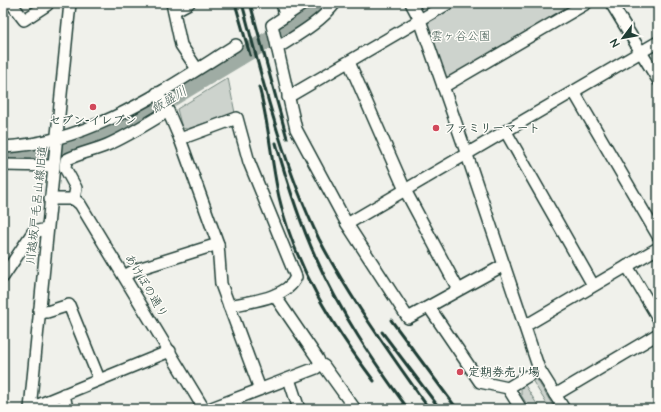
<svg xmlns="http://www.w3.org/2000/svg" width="661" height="412" viewBox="0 0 661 412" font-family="'Architects Daughter','Klee One',sans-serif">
  <rect width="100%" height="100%" fill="#f0f1eb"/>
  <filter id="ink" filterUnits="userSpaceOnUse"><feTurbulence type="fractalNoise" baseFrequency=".025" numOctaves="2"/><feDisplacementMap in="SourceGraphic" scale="8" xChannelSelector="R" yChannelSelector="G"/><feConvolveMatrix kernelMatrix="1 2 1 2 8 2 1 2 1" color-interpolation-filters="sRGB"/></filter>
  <g filter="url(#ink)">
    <!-- green -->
    <g fill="#cdd3cd" stroke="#768880">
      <polygon points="457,3 578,3 445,80 424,22"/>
      <polygon points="228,78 235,113 187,129 182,128 177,109"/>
      <polygon points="536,378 555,409 550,409 532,380"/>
      <polygon points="525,385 540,409 530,409 521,395 521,388"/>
      <polygon points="58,402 61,403 62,409 40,409"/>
    </g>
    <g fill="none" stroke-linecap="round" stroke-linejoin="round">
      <!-- river -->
      <polyline stroke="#9faca4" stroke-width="17" points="3,155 46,153 101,137 127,125 283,31 308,13 318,3"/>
      <!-- minor casing -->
      <g stroke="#1f3d34" stroke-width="14">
        <g id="minor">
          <polyline points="11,3 24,20 47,5"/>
          <polyline points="172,3 181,45 197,69"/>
          <polyline points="282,3 285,16"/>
          <polyline points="305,3 272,25 296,129 347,224 408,318 504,265"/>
          <polyline points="411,3 420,20 467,155 539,369 564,409"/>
          <polyline points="611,3 658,80"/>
          <polyline points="174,11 189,3"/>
          <path d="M277 48C297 35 320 23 335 3"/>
          <polyline points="349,62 405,190 458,289"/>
          <polyline points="443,87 587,3"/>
          <polyline points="574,92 658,236"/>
          <path d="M157 93 168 111 180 139 237 118 249 162 296 277C288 298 248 302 229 306"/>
          <polyline points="288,97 449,3"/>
          <polyline points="506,132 593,285"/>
          <polyline points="180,139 218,244 221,284 260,389"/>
          <path d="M3 147C91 143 164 90 236 45"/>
          <polyline points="3,165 53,166"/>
          <polyline points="50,199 74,199 80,204 204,409"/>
          <path d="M74 199 76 188 65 168 66 160C79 153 93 151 107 145 128 136 148 123 168 111"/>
          <polyline points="347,224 658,42"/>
          <polyline points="627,266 658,318"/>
          <polyline points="124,276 135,270 218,244"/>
          <polyline points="3,277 33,232 47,229"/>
          <polyline points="275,296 318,359 320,364 324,366 355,409"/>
          <polyline points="429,307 480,382 508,388 539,369"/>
          <polyline points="39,311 47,312 69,305 99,379"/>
          <polyline points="525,326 658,248"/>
          <polyline points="289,379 299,409"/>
          <polyline points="508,388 521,409"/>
          <polyline points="64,394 67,409"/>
          <polyline points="555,395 658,334"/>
          <polyline points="31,404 38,405 170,351"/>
          <polyline points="30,409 70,3"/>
          <polyline points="209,409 316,368 320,364"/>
        </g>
      </g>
      <!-- minor -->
      <use href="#minor" stroke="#fdfcf7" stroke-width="11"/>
      <!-- rail -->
      <g stroke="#1f3d34" stroke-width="3">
        <polyline points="235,3 250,55"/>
        <path d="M242 3C263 82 283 165 319 239 350 299 391 354 429 409"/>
        <polyline points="250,3 287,138"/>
        <path d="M259 87C269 123 271 161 279 197 295 267 332 325 374 381"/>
        <path d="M276 143C287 182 299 221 316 258 340 312 373 361 408 409"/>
        <polyline points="391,320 457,409"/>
        <polyline points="382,332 440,409"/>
      </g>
    </g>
  </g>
  <!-- markers -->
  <g fill="#d1495b" stroke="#fdfcf7" stroke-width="1.5">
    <circle cx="93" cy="107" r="4"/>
    <circle cx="436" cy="128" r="4"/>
    <circle cx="460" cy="372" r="4"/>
  </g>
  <g text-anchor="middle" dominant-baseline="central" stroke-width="3" stroke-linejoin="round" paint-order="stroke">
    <!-- park labels -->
    <g font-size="12" fill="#425b53" stroke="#fdfcf7">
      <text x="461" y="36">雲ヶ谷公園</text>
    </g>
    <!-- poi labels -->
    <g font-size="12" font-weight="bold" fill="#1f3d34" stroke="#fdfcf7" text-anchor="start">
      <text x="93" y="120" text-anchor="middle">セブン-イレブン</text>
      <text x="444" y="128">ファミリーマート</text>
      <text x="468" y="372">定期券売り場</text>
    </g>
    <!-- street labels -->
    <g font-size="12" fill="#1f3d34" stroke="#fdfcf7">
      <text transform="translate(37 205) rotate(-84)">川越坂戸毛呂山線旧道</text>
      <text transform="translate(146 286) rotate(59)">あけぼの通り</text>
    </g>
    <!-- water labels -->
    <g font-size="13" font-style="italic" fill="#455e56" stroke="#fdfcf7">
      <text transform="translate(169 100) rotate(-31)">飯盛川</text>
    </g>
  </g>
  <!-- margin -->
  <rect width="661" height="412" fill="none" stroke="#fdfcf7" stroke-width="16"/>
  <rect x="8" y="8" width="645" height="396" fill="none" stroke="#1f3d34" stroke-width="1.5" filter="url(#ink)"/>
  <!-- north arrow -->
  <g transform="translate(623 38) rotate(238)" stroke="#fdfcf7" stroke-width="3" paint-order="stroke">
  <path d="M0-3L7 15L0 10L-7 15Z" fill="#1f3d34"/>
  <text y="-6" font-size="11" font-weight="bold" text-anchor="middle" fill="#1f3d34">N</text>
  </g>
</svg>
